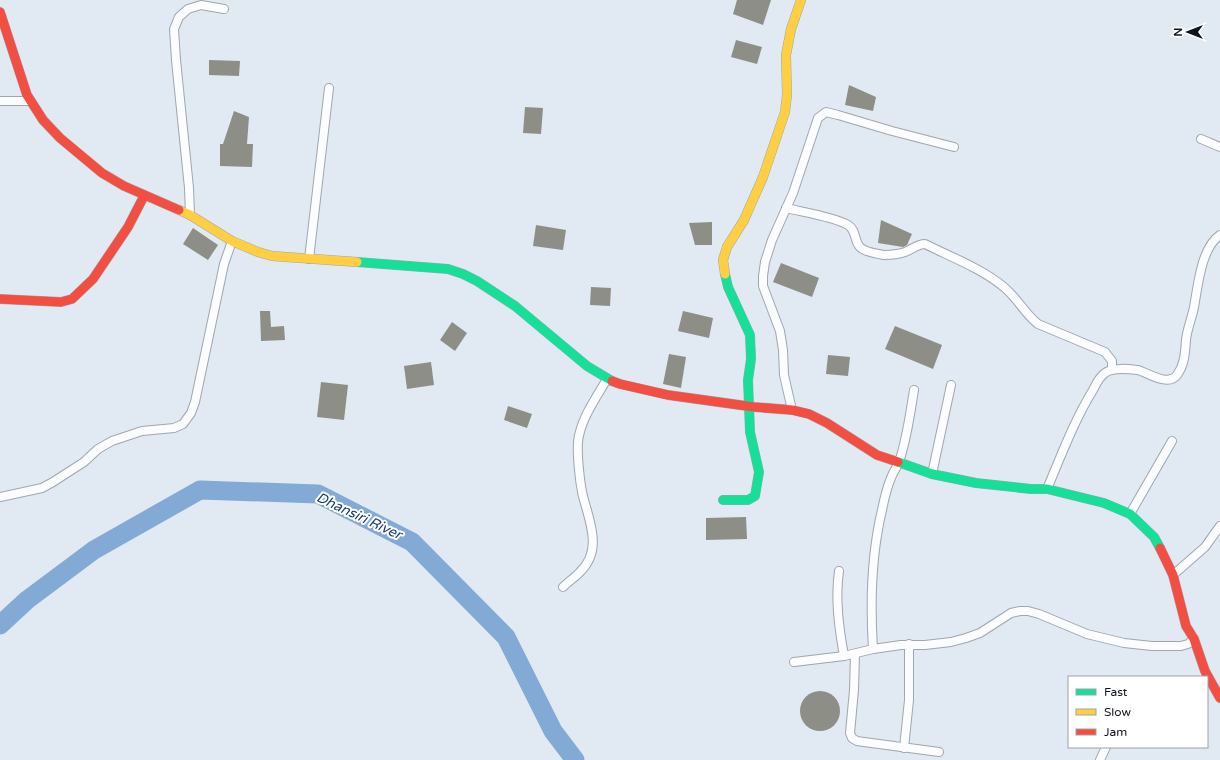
<svg xmlns="http://www.w3.org/2000/svg" width="1220" height="760" viewBox="0 0 1220 760" font-family="'Varela Round',sans-serif">
  <rect width="100%" height="100%" fill="#e1e9f2"/>
  <g fill="none" stroke-linecap="round" stroke-linejoin="round">
    <!-- river -->
    <polyline stroke="#83aad5" stroke-width="19" points="0,625 27,600 94,550 200,490 318,494 412,542 506,637 553,731 575,760"/>
  </g>
  <!-- building -->
  <g fill="#8d8f87">
    <polygon points="737,0 771,0 763,25 733,14"/>
    <polygon points="736,40 762,47 757,64 731,57"/>
    <polygon points="209,60 240,61 239,76 209,75"/>
    <polygon points="849,85 876,97 873,111 845,105"/>
    <polygon points="525,107 543,108 541,134 523,133"/>
    <polygon points="234,111 249,117 247,144 253,144 252,167 220,166 220,144 223,144"/>
    <polygon points="881,220 912,234 907,245 903,247 878,243"/>
    <polygon points="712,222 712,245 695,245 689,223"/>
    <polygon points="536,225 566,230 563,250 533,246"/>
    <polygon points="193,228 218,245 208,260 183,244"/>
    <polygon points="781,263 819,278 812,297 773,282"/>
    <polygon points="591,287 611,288 610,306 590,305"/>
    <polygon points="260,311 270,311 271,327 284,326 285,340 261,341"/>
    <polygon points="683,311 713,318 709,338 678,331"/>
    <polygon points="452,322 467,333 455,351 440,340"/>
    <polygon points="895,326 942,345 933,369 885,349"/>
    <polygon points="669,354 686,357 681,388 663,384"/>
    <polygon points="828,355 850,357 848,376 826,374"/>
    <polygon points="431,362 434,385 407,389 404,366"/>
    <polygon points="321,382 348,385 344,420 317,417"/>
    <polygon points="508,406 532,414 527,428 504,420"/>
    <polygon points="746,517 747,539 706,540 706,518"/>
    <circle cx="820" cy="711" r="20"/>
  </g>
  <g fill="none" stroke-linecap="round" stroke-linejoin="round">
    <!-- street casing -->
    <g stroke="#a0a6ad" stroke-width="10">
      <g id="street">
        <polyline points="0,101 30,101"/>
        <polyline points="1201,139 1220,147"/>
        <path d="M786 208C802 212 835 217 848 225 856 230 854 239 859 246 863 252 878 254 884 255 891 255 899 254 905 252 913 249 917 244 925 244 951 257 983 269 1005 288 1018 299 1025 314 1038 324L1105 352 1112 361V370"/>
        <polyline points="190,215 189,188 176,60 174,29 179,17 188,9 201,5 224,9"/>
        <polyline points="309,259 329,88"/>
        <polyline points="792,410 784,375 783,350 780,331 763,286 763,276 765,262 772,240 793,193 818,118 826,112 838,115 892,131 954,147"/>
        <polyline points="932,474 951,385"/>
        <path d="M1047 489C1061 456 1074 421 1093 390 1096 384 1099 377 1105 373 1112 367 1129 369 1138 370 1148 373 1168 387 1177 375 1185 364 1185 352 1186 340 1187 329 1192 318 1194 307 1198 286 1201 248 1220 235"/>
        <polyline points="0,497 42,488 53,482 84,462 98,449 112,441 142,431 174,428 183,424 191,413 195,402 224,264 232,241"/>
        <polyline points="1130,514 1172,441"/>
        <path d="M839 571C835 600 839 628 844 656"/>
        <polyline points="1173,575 1205,547 1220,526"/>
        <path d="M563 587C568 582 574 578 579 573 602 552 591 525 584 500 580 487 577 455 578 442 580 420 596 398 607 379"/>
        <path d="M873 649C870 602 871 556 882 510 884 500 887 487 891 478 893 472 897 467 899 462 907 439 910 414 914 390"/>
        <polyline points="855,654 854,690 850,733 852,738 857,741 864,742 939,752"/>
        <polyline points="794,662 844,656 873,649 901,645 925,645 951,642 966,638 980,633 1011,613 1020,611 1028,611 1039,614 1087,634 1124,643 1152,646 1181,646 1188,644 1194,639"/>
        <polyline points="904,748 909,700 909,644"/>
        <polyline points="1100,760 1106,747"/>
      </g>
    </g>
    <!-- fast casing -->
    <g stroke="#a0a6ad" stroke-width="10">
      <g id="fast">
        <polyline points="357,262 448,269 463,274 477,281 515,306 587,366 612,381"/>
        <polyline points="898,462 932,474 976,483 1031,489 1047,489 1104,503 1130,514 1154,537 1160,548"/>
        <polyline points="723,500 748,500 755,496 759,472 750,432 748,380 751,359 750,335 728,287 725,274"/>
      </g>
    </g>
    <!-- slow casing -->
    <g stroke="#a0a6ad" stroke-width="10">
      <g id="slow">
        <polyline points="179,210 190,215 232,241 258,252 272,256 357,262"/>
        <polyline points="725,274 723,260 727,247 744,220 763,177 785,112 787,95 786,55 791,29 801,0"/>
      </g>
    </g>
    <!-- jam casing -->
    <g stroke="#a0a6ad" stroke-width="10">
      <g id="jam">
        <polyline points="0,12 27,95 43,120 60,138 102,173 124,186 179,210"/>
        <polyline points="0,299 61,302 72,299 93,279 128,227 144,196"/>
        <polyline points="612,381 620,384 668,395 754,407 792,410 809,414 827,423 877,455 898,462"/>
        <polyline points="1160,548 1173,575 1186,626 1194,639 1205,671 1220,698"/>
      </g>
    </g>
    <!-- street -->
    <use href="#street" stroke="#fafcfd" stroke-width="8"/>
    <!-- fast -->
    <use href="#fast" stroke="#16e098" stroke-width="9"/>
    <!-- slow -->
    <use href="#slow" stroke="#ffcf43" stroke-width="9"/>
    <!-- jam -->
    <use href="#jam" stroke="#f24e42" stroke-width="9"/>
  </g>
  <g text-anchor="middle" dominant-baseline="central" stroke-width="4" stroke-linejoin="round" paint-order="stroke">
    <!-- water labels -->
    <g font-size="14" font-style="italic" fill="#13395f" stroke="#fff">
      <text transform="translate(359 516) rotate(25)">Dhansiri River</text>
    </g>
  </g>
  <!-- legend -->
  <rect x="1068" y="676" width="140" height="72" fill="#ffffff" stroke="#9fa1a3"/>
  <rect x="1076" y="689" width="20" height="6" fill="#16e098" stroke="#9fa1a3"/>
  <text x="1104" y="696" font-size="12" fill="#0f141a">Fast</text>
  <rect x="1076" y="709" width="20" height="6" fill="#ffcf43" stroke="#9fa1a3"/>
  <text x="1104" y="716" font-size="12" fill="#0f141a">Slow</text>
  <rect x="1076" y="729" width="20" height="6" fill="#f24e42" stroke="#9fa1a3"/>
  <text x="1104" y="736" font-size="12" fill="#0f141a">Jam</text>
  <!-- north arrow -->
  <g transform="translate(1188 32) rotate(270)" stroke="#ffffff" stroke-width="3" paint-order="stroke">
  <path d="M0-3L7 15L0 10L-7 15Z" fill="#0f141a"/>
  <text y="-6" font-size="11" font-weight="bold" text-anchor="middle" fill="#0f141a">N</text>
  </g>
</svg>
